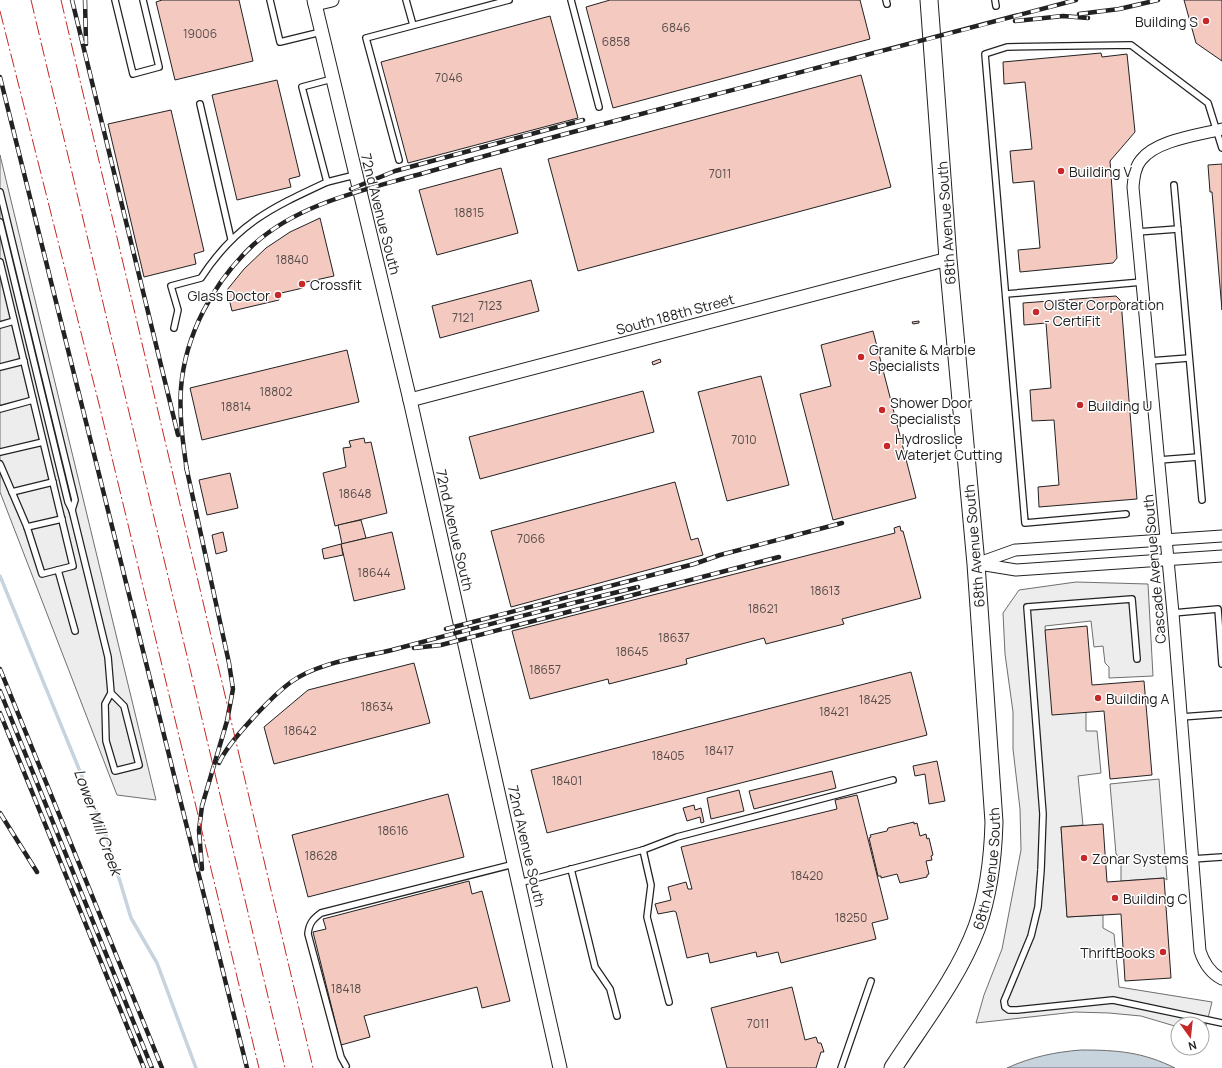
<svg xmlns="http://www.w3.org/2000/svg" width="1222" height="1068" viewBox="0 0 1222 1068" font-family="Manrope,sans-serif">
  <rect width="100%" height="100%" fill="#fff"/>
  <!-- parking -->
  <g fill="#ededed" stroke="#6f6f6f">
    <polygon points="0,155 156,800 117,795 0,492"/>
    <polygon points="1076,582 1148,584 1153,676 1109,678 1109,667 1105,663 1103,646 1094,647 1091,621 1045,626 1053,714 1086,711 1086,731 1097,731 1101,773 1078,776 1083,825 1061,827 1067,917 1103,915 1103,928 1114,934 1119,987 1212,1002 1203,1038 1202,1024 1178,1024 1178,1027 1141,1016 1109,1013 1075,1012 976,1023 984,995 1002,949 1021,850 1020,809 1013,749 1013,712 1005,654 1003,613 1019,590"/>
    <polygon points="1159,779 1167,880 1164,878 1121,881 1121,858 1116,854 1110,784"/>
  </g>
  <!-- water -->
  <path fill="#c7d3dd" stroke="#6f6f6f" d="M1081 1050C1117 1050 1143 1052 1175 1068H1007C1031 1057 1055 1052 1081 1050Z"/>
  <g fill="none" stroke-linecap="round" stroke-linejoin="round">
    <!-- stream -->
    <polyline stroke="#c7d3dd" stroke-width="3.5" points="0,576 106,835 131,918 157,963 196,1068"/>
  </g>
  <!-- building -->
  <g fill="#f3c9c0" stroke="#222">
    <polygon points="162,0 239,0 253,61 175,80 156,2"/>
    <polygon points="610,0 860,0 870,39 613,108 586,7"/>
    <polygon points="1184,0 1222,0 1222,61 1196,43"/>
    <polygon points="550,16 578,118 408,163 381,62"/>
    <polygon points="1101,53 1102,57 1127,54 1135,132 1110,161 1117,258 1113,263 1020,272 1018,250 1040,248 1034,181 1013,183 1010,151 1032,149 1025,82 1004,84 1003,62"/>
    <polygon points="861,75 891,187 578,271 548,159"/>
    <polygon points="277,80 300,176 289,179 291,187 237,200 212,95"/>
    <polygon points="171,110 204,251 194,254 196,264 144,277 108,124"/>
    <polygon points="1222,164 1222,310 1212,192 1210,192 1208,165"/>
    <polygon points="501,168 518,233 437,255 419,190"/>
    <polygon points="320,218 334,276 302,283 303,288 277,294 279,300 232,311 227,290 244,269 266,248 290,232"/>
    <polygon points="531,280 539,311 440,338 432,306"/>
    <polygon points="1116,296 1121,301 1137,499 1039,507 1038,487 1059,485 1054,420 1032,421 1030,390 1051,388 1046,323 1024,325 1023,303"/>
    <polygon points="919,321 919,323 913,324 912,322"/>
    <polygon points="873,331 916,498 833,520 800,394 831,386 821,345"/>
    <polygon points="347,350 359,402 202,440 190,388"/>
    <polygon points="660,359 661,362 653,365 652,362"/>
    <polygon points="761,376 789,485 727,501 698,392"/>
    <polygon points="643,391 654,432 480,479 469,437"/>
    <polygon points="364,438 365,443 371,442 387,513 335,526 323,473 346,467 343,448 351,447 349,441"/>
    <polygon points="230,473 238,508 207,515 199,480"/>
    <polygon points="675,482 691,540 698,538 703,555 511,607 491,531"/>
    <polygon points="361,520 366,538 342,544 338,525"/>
    <polygon points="900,526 901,531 903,531 921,598 842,619 844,624 766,644 764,638 686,659 687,664 609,684 608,679 530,699 512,631 895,533 894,528"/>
    <polygon points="223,532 227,551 216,554 212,535"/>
    <polygon points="392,532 405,589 354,601 341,544"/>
    <polygon points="341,544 343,555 324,559 322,549"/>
    <polygon points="1087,626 1092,685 1144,681 1152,775 1110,779 1104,711 1052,715 1045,630"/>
    <polygon points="414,663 430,723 274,764 264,727 308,690"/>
    <polygon points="911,672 927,735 547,833 531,770"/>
    <polygon points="937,761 945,801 929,804 925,774 915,776 913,766"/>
    <polygon points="832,771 836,788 754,809 749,791"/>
    <polygon points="739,790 744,811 711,819 707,798"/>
    <polygon points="448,794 464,857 308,897 292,835"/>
    <polygon points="857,795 888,919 872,923 876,939 781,963 778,952 757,957 756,952 710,963 708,953 687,958 676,912 674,911 658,914 655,904 671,900 668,887 686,882 688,889 692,889 681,847 837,809 835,800"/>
    <polygon points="694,805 695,810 701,808 704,822 701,823 700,817 687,821 683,808"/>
    <polygon points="914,822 914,824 917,823 920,836 926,834 927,839 929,838 933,855 931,856 932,860 926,861 929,874 927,875 927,877 900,883 897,874 881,878 881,876 878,876 869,838 871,837 870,835 887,831 888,828"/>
    <polygon points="1103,824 1107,882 1164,878 1171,978 1125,981 1121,914 1067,917 1061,827"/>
    <polygon points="469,881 472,894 482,891 510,1001 482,1008 477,987 364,1016 370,1037 341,1045 313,932 326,929 323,919"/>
    <polygon points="792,987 805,1040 816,1037 818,1043 821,1043 824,1052 821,1052 816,1068 727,1068 711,1008"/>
  </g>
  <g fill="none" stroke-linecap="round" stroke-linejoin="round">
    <!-- service casing -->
    <g stroke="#222" stroke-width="8">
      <g id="service">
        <polyline points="115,0 133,74 159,67 143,0"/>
        <polyline points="270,0 280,42 321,32"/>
        <polyline points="406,0 413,25"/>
        <polyline points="571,0 599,107"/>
        <polyline points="886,0 887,4"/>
        <polyline points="995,0 996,6"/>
        <polyline points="332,79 302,87 327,182 355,175"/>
        <polyline points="200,104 231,239"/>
        <polyline points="399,160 366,38 509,0"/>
        <polyline points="1174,185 1202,500"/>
        <polyline points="0,192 75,500 72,510"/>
        <polyline points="0,222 68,502 72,510 108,657 111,693 105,704 106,741 115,771 139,765 124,706 111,693"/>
        <polyline points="1137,232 1178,229"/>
        <polyline points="0,262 73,566 42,574 27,527 0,464"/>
        <polyline points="1006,294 1142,282"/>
        <polyline points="0,325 14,321"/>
        <path d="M174 328 178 310 171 286 201 278C236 224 271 208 327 182"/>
        <polyline points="1150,361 1189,358"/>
        <polyline points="0,367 24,361"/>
        <polyline points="0,409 33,400"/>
        <polyline points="0,452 43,442"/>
        <polyline points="1159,460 1198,457"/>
        <polyline points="12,492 53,482"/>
        <polyline points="1126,514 1025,523 985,54 1007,47 1131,45 1208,103 1222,148"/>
        <polyline points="27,527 62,519"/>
        <polyline points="58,570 75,631"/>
        <polyline points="1173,613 1218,609 1222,664"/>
        <polyline points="1137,659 1132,599 1027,607 1043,814 1041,870 1038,907 1031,936 1007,994 1004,1001 1005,1007 1009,1010 1017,1010 1113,1000 1222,1023"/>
        <polyline points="1181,717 1222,714"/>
        <polyline points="643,850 651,885 647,917 669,1002"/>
        <polyline points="1192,859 1222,857"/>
        <polyline points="571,869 595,967 610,989 617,1016"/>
        <polyline points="519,883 643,850 677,837 893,780"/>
        <path d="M346 1066 341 1057 308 934C309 923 313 919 321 913L514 864"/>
        <polyline points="841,1068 871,981"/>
      </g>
    </g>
    <!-- minor casing -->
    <g stroke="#222" stroke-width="13">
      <g id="minor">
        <path d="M1222 129C1199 135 1156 140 1141 160 1135 167 1134 177 1133 187L1173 613 1200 951C1204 963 1210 973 1222 979"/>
        <polyline points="976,564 1015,550 1222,536"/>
        <polyline points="979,564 1016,570 1222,556"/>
      </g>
    </g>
    <!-- tertiary casing -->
    <g stroke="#222" stroke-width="15">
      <g id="tertiary">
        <polyline points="314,0 410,400 560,1068"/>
        <polyline points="315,4 332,0"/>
        <polyline points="410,400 948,259"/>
      </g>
    </g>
    <!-- primary casing -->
    <g stroke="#222" stroke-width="19">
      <g id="primary">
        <path id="s1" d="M893 1068C922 1023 958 978 977 927 989 893 993 858 994 822L976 564 948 259 929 0"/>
      </g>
    </g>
    <!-- service -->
    <use href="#service" stroke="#fff" stroke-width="5.5"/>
    <!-- minor -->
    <use href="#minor" stroke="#fff" stroke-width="11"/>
    <!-- tertiary -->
    <use href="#tertiary" stroke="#fff" stroke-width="13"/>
    <!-- primary -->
    <use href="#primary" stroke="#fff" stroke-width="17"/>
    <!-- rail casing -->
    <g stroke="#222" stroke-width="4.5">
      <g id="rail">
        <polyline points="72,0 178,435"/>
        <polyline points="85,0 86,44"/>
        <polyline points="1079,14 1119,9 1158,0"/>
        <polyline points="1015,21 1063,16 1088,18"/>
        <polyline points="0,77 247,1068"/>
        <polyline points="351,189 395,171 583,120"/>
        <polyline points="186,466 229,663 233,689 227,721 202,806 199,830 202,869"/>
        <path d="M187 471C183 444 179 416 181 388 185 335 213 283 252 246 298 203 365 190 424 173 473 159 521 146 569 133 738 88 908 45 1076 0"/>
        <polyline points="446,629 694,564 720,555 842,523"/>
        <polyline points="414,648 441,645 779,557"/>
        <polyline points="0,669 162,1068"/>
        <polyline points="0,691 152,1068"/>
        <polyline points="0,713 144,1068"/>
        <path d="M219 763C228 742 272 696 291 682 319 662 359 658 392 650 474 628 556 607 638 587"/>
        <polyline points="0,813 37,872"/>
      </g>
    </g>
    <!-- rail -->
    <use href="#rail" stroke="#fff" stroke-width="3" stroke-dasharray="9" stroke-linecap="butt"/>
    <!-- power -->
    <g stroke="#c62828" stroke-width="1" stroke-dasharray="14 3 2 3" stroke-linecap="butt">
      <polyline points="31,0 285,1068"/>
      <polyline points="61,0 313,1068"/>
      <polyline points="0,11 99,404 259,1068"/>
    </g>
  </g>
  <!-- markers -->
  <g fill="#c62828" stroke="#fff" stroke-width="1.5">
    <circle cx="1206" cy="21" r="4"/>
    <circle cx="1061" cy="171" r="4"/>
    <circle cx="302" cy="284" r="4"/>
    <circle cx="278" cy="295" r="4"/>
    <circle cx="1036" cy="312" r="4"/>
    <circle cx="861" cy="357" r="4"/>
    <circle cx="1080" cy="405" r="4"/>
    <circle cx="882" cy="410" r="4"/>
    <circle cx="887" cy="446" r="4"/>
    <circle cx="1098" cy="698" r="4"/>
    <circle cx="1084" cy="858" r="4"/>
    <circle cx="1115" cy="898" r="4"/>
    <circle cx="1163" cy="952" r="4"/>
  </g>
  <g text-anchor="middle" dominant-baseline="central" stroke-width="3" stroke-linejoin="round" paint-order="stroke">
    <!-- number labels -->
    <g font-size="12" fill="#564c4a">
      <text x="676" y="27">6846</text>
      <text x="200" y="33">19006</text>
      <text x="616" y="41">6858</text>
      <text x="449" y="77">7046</text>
      <text x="720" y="173">7011</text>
      <text x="469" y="212">18815</text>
      <text x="292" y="259">18840</text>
      <text x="490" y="305">7123</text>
      <text x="463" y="317">7121</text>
      <text x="276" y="391">18802</text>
      <text x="236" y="406">18814</text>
      <text x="744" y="439">7010</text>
      <text x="355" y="493">18648</text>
      <text x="531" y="538">7066</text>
      <text x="374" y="572">18644</text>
      <text x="825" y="590">18613</text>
      <text x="763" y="608">18621</text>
      <text x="674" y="637">18637</text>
      <text x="632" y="651">18645</text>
      <text x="545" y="669">18657</text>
      <text x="875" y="699">18425</text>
      <text x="377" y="706">18634</text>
      <text x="834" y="711">18421</text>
      <text x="300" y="730">18642</text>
      <text x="719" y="750">18417</text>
      <text x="668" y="755">18405</text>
      <text x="567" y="780">18401</text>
      <text x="393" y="830">18616</text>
      <text x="321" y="855">18628</text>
      <text x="807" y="875">18420</text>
      <text x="851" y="917">18250</text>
      <text x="346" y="988">18418</text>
      <text x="758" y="1023">7011</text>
    </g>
    <!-- poi labels -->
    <g font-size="14" fill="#222" stroke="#fff" text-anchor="start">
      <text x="1198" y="21" text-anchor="end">Building S</text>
      <text x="1069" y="171">Building V</text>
      <text x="310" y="284">Crossfit</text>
      <text x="270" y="295" text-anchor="end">Glass Doctor</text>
      <text x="1044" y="304">Olster Corporation<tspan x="1044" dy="16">- CertiFit</tspan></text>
      <text x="869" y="349">Granite &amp; Marble<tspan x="869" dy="16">Specialists</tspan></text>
      <text x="890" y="402">Shower Door<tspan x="890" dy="16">Specialists</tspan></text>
      <text x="1088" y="405">Building U</text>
      <text x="895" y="438">Hydroslice<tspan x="895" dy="16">Waterjet Cutting</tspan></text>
      <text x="1106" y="698">Building A</text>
      <text x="1092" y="858">Zonar Systems</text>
      <text x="1123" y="898">Building C</text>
      <text x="1155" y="952" text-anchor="end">ThriftBooks</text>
    </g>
    <!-- street labels -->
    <g font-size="14" fill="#222" stroke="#fff">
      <text transform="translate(381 214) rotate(76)">72nd Avenue South</text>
      <text transform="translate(946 223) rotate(-94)">68th Avenue South</text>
      <text transform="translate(675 314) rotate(-15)">South 188th Street</text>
      <text transform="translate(455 530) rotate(77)">72nd Avenue South</text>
      <text transform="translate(974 546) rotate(-95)">68th Avenue South</text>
      <text transform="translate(1154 569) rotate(-95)">Cascade Avenue South</text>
      <text transform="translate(527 846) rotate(77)">72nd Avenue South</text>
      <text stroke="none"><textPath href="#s1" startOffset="224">68th Avenue South</textPath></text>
    </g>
    <!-- water labels -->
    <g font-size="15" font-style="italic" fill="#222" stroke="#fff">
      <text transform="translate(98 822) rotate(70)">Lower Mill Creek</text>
    </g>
  </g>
  <!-- north arrow -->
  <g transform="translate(1190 1036) rotate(165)"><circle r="19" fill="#ffffff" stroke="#a7a7a7"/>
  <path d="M0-3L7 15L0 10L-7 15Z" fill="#c62828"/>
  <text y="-6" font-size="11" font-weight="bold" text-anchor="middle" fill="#222222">N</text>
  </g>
</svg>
